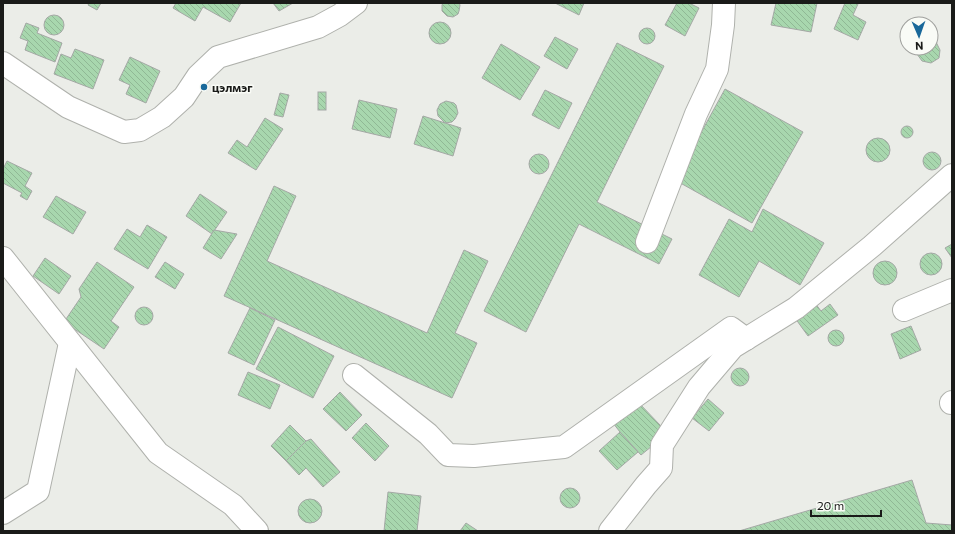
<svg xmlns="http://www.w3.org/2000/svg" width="955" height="534" viewBox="0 0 955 534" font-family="Commissioner,sans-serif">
  <defs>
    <pattern id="building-back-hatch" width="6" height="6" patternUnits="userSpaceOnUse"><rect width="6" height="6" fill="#a8d7ae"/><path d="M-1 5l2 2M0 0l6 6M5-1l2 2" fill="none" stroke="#90b895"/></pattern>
  </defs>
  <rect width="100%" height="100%" fill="#ebede8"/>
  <!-- building -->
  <g fill="url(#building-back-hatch)" stroke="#a4a8a5">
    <polygon points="89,3 101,3 97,10 88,5"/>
    <polygon points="176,3 241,3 230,22 203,7 195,21 173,8"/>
    <polygon points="273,3 293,3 279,11"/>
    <polygon points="443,3 459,3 460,5 459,11 458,14 453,17 447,16 442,11 442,5"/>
    <polygon points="555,3 584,3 579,15"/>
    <polygon points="677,3 689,3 699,8 685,36 665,25"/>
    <polygon points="776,3 817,3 811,32 771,25"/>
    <polygon points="845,3 855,3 858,4 853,15 866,22 858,40 834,29"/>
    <circle cx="54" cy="25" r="10"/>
    <circle cx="440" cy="33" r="11"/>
    <polygon points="26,23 39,28 37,33 62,43 55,62 25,50 28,41 20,38"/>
    <circle cx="647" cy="36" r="8"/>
    <polygon points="555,37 578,49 567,69 544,56"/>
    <polygon points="931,41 936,42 940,50 939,58 931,63 922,61 917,54 919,48 931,48"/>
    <polygon points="617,43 664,66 597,202 672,239 659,264 579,224 526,332 484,311"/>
    <polygon points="501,44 540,67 520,100 482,78"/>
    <polygon points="75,49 104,60 93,89 54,74 61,54 71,58"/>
    <polygon points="130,57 160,71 146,103 126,94 130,85 119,80"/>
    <polygon points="725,89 803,132 752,223 675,180"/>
    <polygon points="545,90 572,103 559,129 532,115"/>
    <rect x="318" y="92" width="8" height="18"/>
    <polygon points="280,93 289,95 283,117 274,115"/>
    <polygon points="359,100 397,109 390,138 352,129"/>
    <polygon points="446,101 454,103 456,105 458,113 455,119 452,122 445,123 438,116 437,110 440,104"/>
    <polygon points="423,116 461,128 453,156 414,144"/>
    <polygon points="265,118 283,129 256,170 228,153 237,140 247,147"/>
    <circle cx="907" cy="132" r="6"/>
    <circle cx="878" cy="150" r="12"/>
    <circle cx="932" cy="161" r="9"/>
    <circle cx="539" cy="164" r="10"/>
    <polygon points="7,161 32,173 25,186 32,191 27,200 20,196 22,193 3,183 3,169"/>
    <polygon points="274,186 296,196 267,261 427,333 464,250 488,261 455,333 477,343 452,398 224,296"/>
    <polygon points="200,194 227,212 212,234 186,216"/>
    <polygon points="56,196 86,212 73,234 43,217"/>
    <polygon points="763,209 824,243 800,285 759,261 739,297 699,275 729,219 752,232"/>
    <polygon points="147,225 167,237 148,269 114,249 127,229 140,237"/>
    <polygon points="214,230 237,234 221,259 203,248"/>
    <polygon points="952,244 952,258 945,248"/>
    <circle cx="931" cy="264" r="11"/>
    <polygon points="45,258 71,276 59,294 33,276"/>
    <circle cx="885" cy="273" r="12"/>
    <polygon points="97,262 134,287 111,321 119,327 104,349 64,322 81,297 79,289"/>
    <polygon points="165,262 184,274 175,289 155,277"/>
    <polygon points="815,303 821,311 830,304 838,315 808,336 795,318"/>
    <circle cx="144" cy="316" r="9"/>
    <polygon points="250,308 275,320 254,365 228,353"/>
    <polygon points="911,326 921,350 900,359 891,334"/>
    <polygon points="278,327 334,356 313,398 256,369"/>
    <circle cx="836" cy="338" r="8"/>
    <circle cx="740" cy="377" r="9"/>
    <polygon points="248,372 280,385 270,409 238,395"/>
    <polygon points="340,392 362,415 346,431 323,409"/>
    <polygon points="708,399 724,413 709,431 692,418"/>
    <polygon points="638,402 660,425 663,434 657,442 641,455 620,432 613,423"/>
    <polygon points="366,423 389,446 375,461 352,438"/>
    <polygon points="290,425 306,441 286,461 271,446"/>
    <polygon points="620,432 638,452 617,470 599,451"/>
    <polygon points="311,439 340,472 323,487 306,468 299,475 286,461 306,441"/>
    <polygon points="912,480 926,523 952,525 952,531 739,531"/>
    <circle cx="570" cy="498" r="10"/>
    <polygon points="388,492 421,496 417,531 384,531"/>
    <circle cx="310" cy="511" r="12"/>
    <polygon points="466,523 478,531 460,531"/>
  </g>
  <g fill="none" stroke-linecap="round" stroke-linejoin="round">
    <!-- minor casing -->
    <g stroke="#afb1ac" stroke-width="24">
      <g id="minor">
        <polyline points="3,63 68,107 124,132 140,130 162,117 184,97 198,76 218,57 318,27 340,15 356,3"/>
        <polyline points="647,242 696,114 717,69 723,25 724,3"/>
        <polyline points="3,258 158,453 233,505 257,531"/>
        <polyline points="904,310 952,290"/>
        <polyline points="354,375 428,434 448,455 474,456 564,447 731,328 746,339"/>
        <polyline points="951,403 952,402"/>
        <polyline points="3,513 38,491 70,343"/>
        <polyline points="610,531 646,485 661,468 662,445 699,387 733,347 796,308 872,246 952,175"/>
      </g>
    </g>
    <!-- minor -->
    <use href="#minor" stroke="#fff" stroke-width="22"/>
  </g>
  <!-- markers -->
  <circle fill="#19689a" stroke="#f9fbf6" stroke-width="1.5" cx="204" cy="87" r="4"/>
  <g text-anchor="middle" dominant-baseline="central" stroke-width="3" stroke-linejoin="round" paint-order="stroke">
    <!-- poi labels -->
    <g font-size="12" font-weight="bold" fill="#1a1b19" stroke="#f9fbf6" text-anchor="start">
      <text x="212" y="87">цэлмэг</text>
    </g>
  </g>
  <!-- border -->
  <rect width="955" height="534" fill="none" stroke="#1a1b19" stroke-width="8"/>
  <!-- north arrow -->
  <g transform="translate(919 36) rotate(178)"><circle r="19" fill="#f9fbf6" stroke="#a0a19e"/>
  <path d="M0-3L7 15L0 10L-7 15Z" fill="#19689a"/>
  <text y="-6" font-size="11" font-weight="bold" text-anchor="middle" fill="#1a1b19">N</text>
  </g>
  <!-- scale -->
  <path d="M811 510v6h70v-6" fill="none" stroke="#1a1b19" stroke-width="2"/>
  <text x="817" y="510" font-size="12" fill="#1a1b19" stroke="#f9fbf6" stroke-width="3" paint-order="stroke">20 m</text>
</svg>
